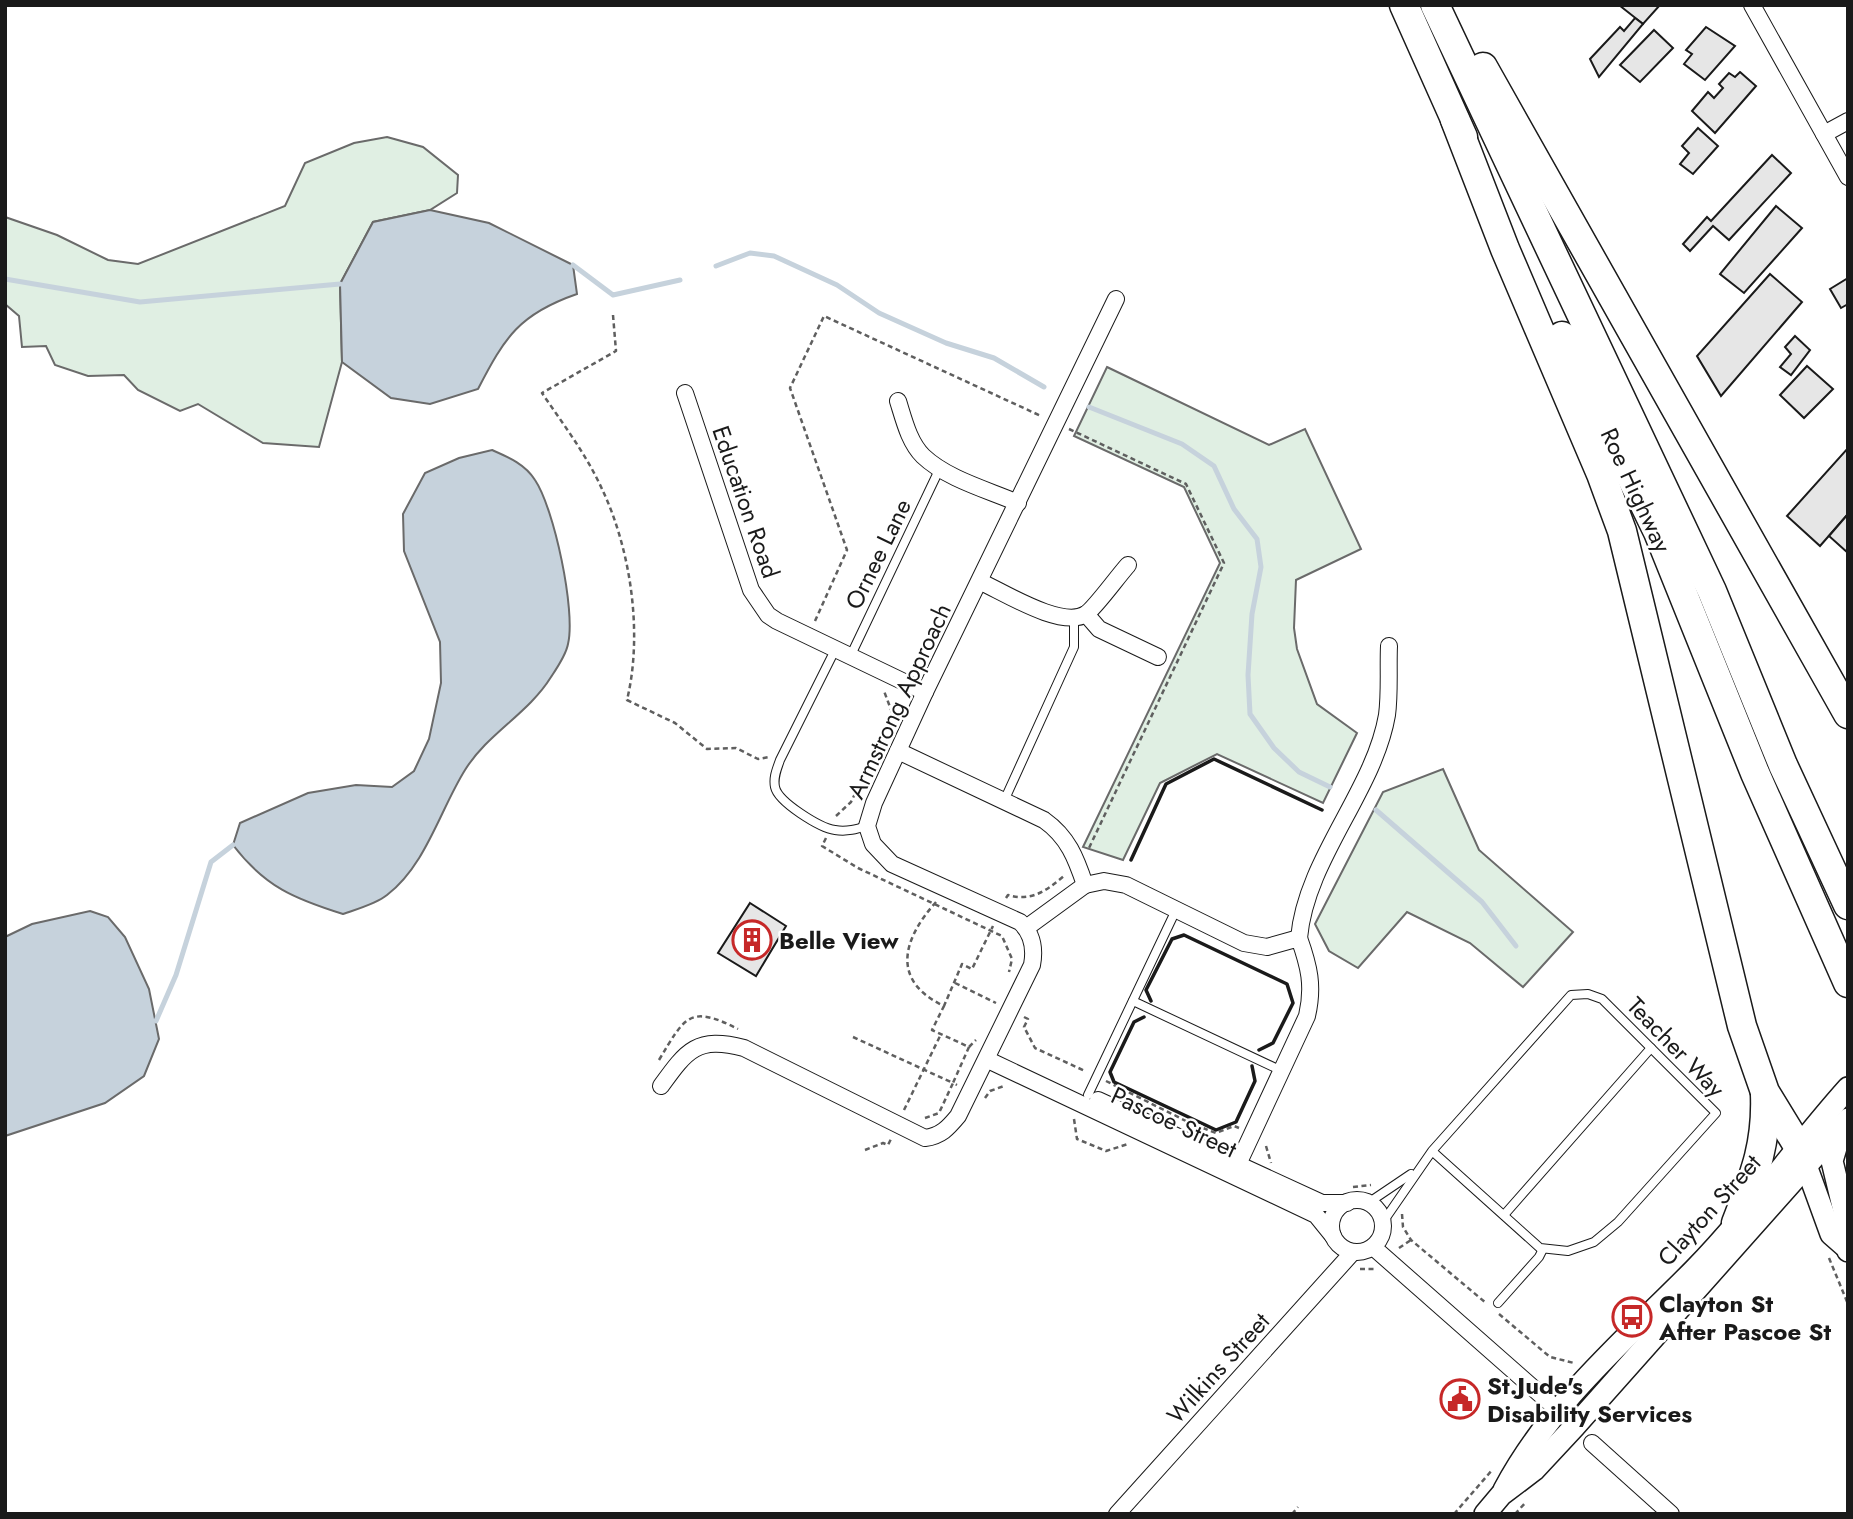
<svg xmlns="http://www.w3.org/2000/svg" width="1853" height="1519" viewBox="0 0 1853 1519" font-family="Jost,sans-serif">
  <rect width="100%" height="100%" fill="#fff"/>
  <!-- green -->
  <g fill="#e0efe3" stroke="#6a6a6a" stroke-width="2">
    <polygon points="387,137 423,147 458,175 457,193 430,210 373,222 340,284 342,362 319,447 263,443 198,404 180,411 138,390 124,375 88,376 55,365 46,346 22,347 19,316 5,304 5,217 57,235 108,260 138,264 285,206 305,163 354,143"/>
    <polygon points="1107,367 1269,445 1305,429 1361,549 1296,580 1294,628 1297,649 1317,704 1357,733 1323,803 1217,754 1160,783 1123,860 1083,847 1220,563 1184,487 1074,436"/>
    <polygon points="1443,769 1479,850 1573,932 1523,987 1470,943 1407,912 1358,968 1329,951 1315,924 1383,792"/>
  </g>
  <!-- water -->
  <g fill="#c6d2dc" stroke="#6a6a6a" stroke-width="2">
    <path d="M430 210 489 223 573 265 577 294C519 314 505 337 478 389L430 404 391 398 342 362 340 284 373 222Z"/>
    <path d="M492 450C508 457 525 464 535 480 554 508 576 611 568 644 566 655 557 668 551 677 528 714 488 733 465 770 440 810 426 865 387 895 376 904 357 909 343 914 295 899 265 887 233 845L240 823 308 793 356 785 392 787 414 771 429 739 441 683 440 642 404 551 403 514 425 473 459 458Z"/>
    <polygon points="90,911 108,917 125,937 149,989 159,1039 144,1076 105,1103 5,1136 5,937 32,924"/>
  </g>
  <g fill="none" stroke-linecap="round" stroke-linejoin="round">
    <!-- stream -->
    <g stroke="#c6d2dc" stroke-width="5">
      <polyline points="573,265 613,295 680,280"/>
      <polyline points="716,266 750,253 774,256 837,285 879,313 946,343 994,358 1044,387"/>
      <polyline points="5,279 140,302 340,284"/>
      <polyline points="1089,407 1182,444 1214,466 1234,509 1257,539 1261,567 1252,614 1248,675 1250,714 1274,748 1299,772 1330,787"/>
      <polyline points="1376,810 1482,902 1516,946"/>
      <polyline points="156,1021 176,975 211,862 233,845"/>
    </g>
  </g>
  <!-- building -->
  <g fill="#e6e6e6" stroke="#1a1a1a" stroke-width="2">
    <polygon points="1619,5 1660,5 1643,24"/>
    <polygon points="1635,18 1643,24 1599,77 1590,59 1620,27 1624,31"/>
    <polygon points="1706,27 1735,46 1705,80 1684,64 1692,54 1686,50"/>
    <polygon points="1654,30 1673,48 1640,82 1620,65"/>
    <polygon points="1740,72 1756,86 1715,133 1692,111 1708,92 1714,98 1723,88 1719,84 1729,73 1735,77"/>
    <polygon points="1698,128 1718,146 1693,174 1680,164 1689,153 1682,146"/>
    <polygon points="1772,155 1791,173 1729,240 1713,226 1690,251 1683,244 1707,217 1711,221"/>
    <polygon points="1776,206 1802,228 1744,293 1720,274"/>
    <polygon points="1770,274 1802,302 1721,396 1697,356"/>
    <polygon points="1848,278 1848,304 1841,308 1830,289"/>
    <polygon points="1795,336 1810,350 1791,375 1780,367 1791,354 1785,347"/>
    <polygon points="1807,366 1833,389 1804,418 1780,395"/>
    <polygon points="1848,448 1848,514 1820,546 1787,516"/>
    <polygon points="1848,514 1848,553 1829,536"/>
    <polygon points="750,903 786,926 756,976 718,953"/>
  </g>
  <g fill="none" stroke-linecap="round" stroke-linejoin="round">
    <!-- service casing -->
    <g stroke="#1a1a1a" stroke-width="10">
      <g id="service">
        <path d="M835 650 780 760C777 769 773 777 775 787 778 802 820 828 835 830 847 832 857 829 867 826"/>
        <polyline points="850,657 940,468"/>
        <polyline points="1004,801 1074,647 1074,619"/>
        <polyline points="1133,1001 1282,1071"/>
        <polyline points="1088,1095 1176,910"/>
        <polyline points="1368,1203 1411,1174"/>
        <polyline points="1504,1215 1651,1048"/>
        <polyline points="1383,1222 1432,1151 1571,995 1588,994 1602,999 1716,1113 1618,1222 1594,1242 1568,1251 1540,1248 1432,1151"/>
        <polyline points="1498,1303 1539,1257 1543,1249"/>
      </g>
    </g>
    <!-- minor casing -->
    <g stroke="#1a1a1a" stroke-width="18">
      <g id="minor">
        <polyline points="1752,5 1848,177"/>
        <polyline points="1824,134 1848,121"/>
        <polyline points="685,393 751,590 768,615 777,621 925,692"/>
        <path d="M898 401C904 420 909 442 923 456 947 479 988 490 1018 503"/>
        <path d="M981 582C1005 593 1062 629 1086 614 1095 608 1118 576 1128 565"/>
        <polyline points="1086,614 1099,629 1158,657"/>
        <path d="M898 751 1044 820C1068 837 1076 858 1085 885L1026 928"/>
        <path d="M1085 885 1104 881 1126 885 1244 943 1267 947 1299 938C1309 966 1314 986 1307 1016L1233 1175"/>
        <path d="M1299 938C1306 859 1374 791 1387 715 1390 693 1388 668 1389 646"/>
        <polyline points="988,1060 1316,1215 1333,1236"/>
        <path d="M661 1086C687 1050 697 1036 744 1048L925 1138C941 1136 948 1128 958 1116L1032 965C1035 949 1033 934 1020 922L892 864 873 844 867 826 874 803 925 692 1116 299"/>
        <polyline points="1098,1100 1322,1203 1347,1203"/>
        <circle cx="1357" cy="1226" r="26"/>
        <polyline points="1373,1247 1566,1417"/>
        <polyline points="1592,1443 1671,1514"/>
        <polyline points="1117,1514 1353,1252"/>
      </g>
    </g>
    <!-- secondary casing -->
    <g stroke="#1a1a1a" stroke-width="24">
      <g id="secondary">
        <polyline points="1840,1134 1832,1161 1846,1219 1848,1251"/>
        <polyline points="1803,1157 1831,1234 1847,1248"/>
        <path d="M1504 1490C1550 1403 1626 1339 1694 1270 1750 1213 1795 1147 1848 1088"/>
        <polyline points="1485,1514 1501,1495 1534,1470 1575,1426 1848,1119"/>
      </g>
    </g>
    <!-- motorway casing -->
    <g stroke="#1a1a1a" stroke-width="31">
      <g id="motorway">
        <polyline points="1404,5 1463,137"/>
        <polyline points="1435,5 1712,591 1783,765 1848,905"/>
        <polyline points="1483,67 1848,714"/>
        <polyline points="1455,120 1505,249 1601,474 1622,531 1742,1026 1765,1092 1798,1146"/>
        <polyline points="1562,336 1658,532 1755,773 1848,983"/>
        <path d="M1736 1223C1754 1176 1767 1146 1765 1094"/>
      </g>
    </g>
    <!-- path -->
    <g stroke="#5f5f5f" stroke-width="2.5" stroke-dasharray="5 3.5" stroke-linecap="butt">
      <path d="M613 315 616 351 542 393C563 424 586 454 602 489 631 550 643 634 627 700L675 723 707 749 736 748 758 759 769 757"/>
      <polyline points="1069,429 1186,484 1224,563 1089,848"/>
      <polyline points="815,621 847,550 790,388 824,316 1041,416"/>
      <polyline points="836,816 851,802 893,715 884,691"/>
      <polyline points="826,838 822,846 858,868 1002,936 1012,959 1009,972"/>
      <path d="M1006 898 1008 895C1032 902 1047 890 1064 876"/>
      <path d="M936 902C902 940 891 981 944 1006L962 964 972 969 993 926"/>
      <polyline points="955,983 996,1003"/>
      <polyline points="1024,1017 1028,1019 1024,1027 1035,1048 1085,1071"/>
      <polyline points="853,1037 953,1083 969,1047 932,1030 944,1006"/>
      <polyline points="969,1047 976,1040"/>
      <path d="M659 1060C685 1017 689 1004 738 1029"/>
      <polyline points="1106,1081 1202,1129"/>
      <polyline points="985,1098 990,1091 1004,1086"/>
      <polyline points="904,1110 941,1034"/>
      <polyline points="925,1118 939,1113 953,1083 957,1085"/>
      <polyline points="1074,1119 1077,1139 1106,1151 1128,1144"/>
      <polyline points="1203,1128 1216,1133 1234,1126 1239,1128"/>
      <polyline points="1266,1146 1271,1163"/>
      <polyline points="865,1150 883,1143 888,1145 892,1137"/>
      <polyline points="1353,1187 1371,1185"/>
      <polyline points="1402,1214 1403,1227 1411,1240 1486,1303"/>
      <polyline points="1399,1248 1411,1240"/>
      <polyline points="1829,1258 1848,1304"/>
      <polyline points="1360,1269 1374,1269"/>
      <polyline points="1499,1314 1550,1357 1574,1363"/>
      <polyline points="1292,1514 1298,1507"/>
      <polyline points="1454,1514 1493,1469"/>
      <polyline points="1515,1514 1526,1502"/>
    </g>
    <!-- service -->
    <use href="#service" stroke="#fff" stroke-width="8"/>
    <!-- minor -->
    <use href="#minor" stroke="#fff" stroke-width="16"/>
    <!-- secondary -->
    <use href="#secondary" stroke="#fff" stroke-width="21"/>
    <!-- motorway -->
    <use href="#motorway" stroke="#fff" stroke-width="28"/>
    <!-- wall -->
    <g stroke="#1a1a1a" stroke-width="3.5">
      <polyline points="1131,860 1166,784 1214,759 1322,810"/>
      <polyline points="1151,1001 1146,990 1172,939 1184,935 1287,984 1293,1003 1273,1043 1259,1050"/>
      <polyline points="1144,1017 1134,1022 1110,1072 1114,1082 1216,1130 1236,1122 1255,1081 1252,1066"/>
    </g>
  </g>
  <!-- icons -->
  <defs>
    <g id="building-ring" transform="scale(2.0125)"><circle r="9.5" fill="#fff" stroke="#c62828" stroke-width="1.5"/><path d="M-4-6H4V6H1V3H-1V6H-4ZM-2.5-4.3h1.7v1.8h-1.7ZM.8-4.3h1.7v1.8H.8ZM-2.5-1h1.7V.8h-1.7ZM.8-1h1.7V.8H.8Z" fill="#c62828"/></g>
    <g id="bus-ring" transform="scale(2.0125)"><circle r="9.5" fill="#fff" stroke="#c62828" stroke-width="1.5"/><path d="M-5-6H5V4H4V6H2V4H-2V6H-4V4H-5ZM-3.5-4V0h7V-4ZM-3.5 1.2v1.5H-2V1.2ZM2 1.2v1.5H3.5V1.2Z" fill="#c62828"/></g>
    <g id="civic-ring" transform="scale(2.0125)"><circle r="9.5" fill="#fff" stroke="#c62828" stroke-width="1.5"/><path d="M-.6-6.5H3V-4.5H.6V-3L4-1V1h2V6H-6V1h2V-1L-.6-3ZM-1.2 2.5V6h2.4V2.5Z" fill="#c62828"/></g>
  </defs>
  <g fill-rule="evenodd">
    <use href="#building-ring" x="752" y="940"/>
    <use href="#bus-ring" x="1632" y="1317"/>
    <use href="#civic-ring" x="1460" y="1399"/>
  </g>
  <g text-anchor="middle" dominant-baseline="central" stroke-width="5" stroke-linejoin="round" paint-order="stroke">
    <!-- street labels -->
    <g font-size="24" fill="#1a1a1a" stroke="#fff">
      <text transform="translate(1636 490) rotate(65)">Roe Highway</text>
      <text transform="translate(746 502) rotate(71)">Education Road</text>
      <text transform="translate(878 554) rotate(-64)">Ornee Lane</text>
      <text transform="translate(899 701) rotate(-65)">Armstrong Approach</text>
      <text transform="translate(1676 1047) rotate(46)">Teacher Way</text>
      <text transform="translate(1174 1122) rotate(25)">Pascoe Street</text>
      <text transform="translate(1709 1210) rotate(-48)">Clayton Street</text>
      <text transform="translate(1218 1368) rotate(-48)">Wilkins Street</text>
    </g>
    <!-- poi labels -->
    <g font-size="24" font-weight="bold" fill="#1a1a1a" stroke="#fff" text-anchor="start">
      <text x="779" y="940">Belle View</text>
      <text x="1659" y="1303">Clayton St<tspan x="1659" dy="28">After Pascoe St</tspan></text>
      <text x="1487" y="1385">St.Jude's<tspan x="1487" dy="28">Disability Services</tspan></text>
    </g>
  </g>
  <!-- border -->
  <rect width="1853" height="1519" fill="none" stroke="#1a1a1a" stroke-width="14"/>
</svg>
